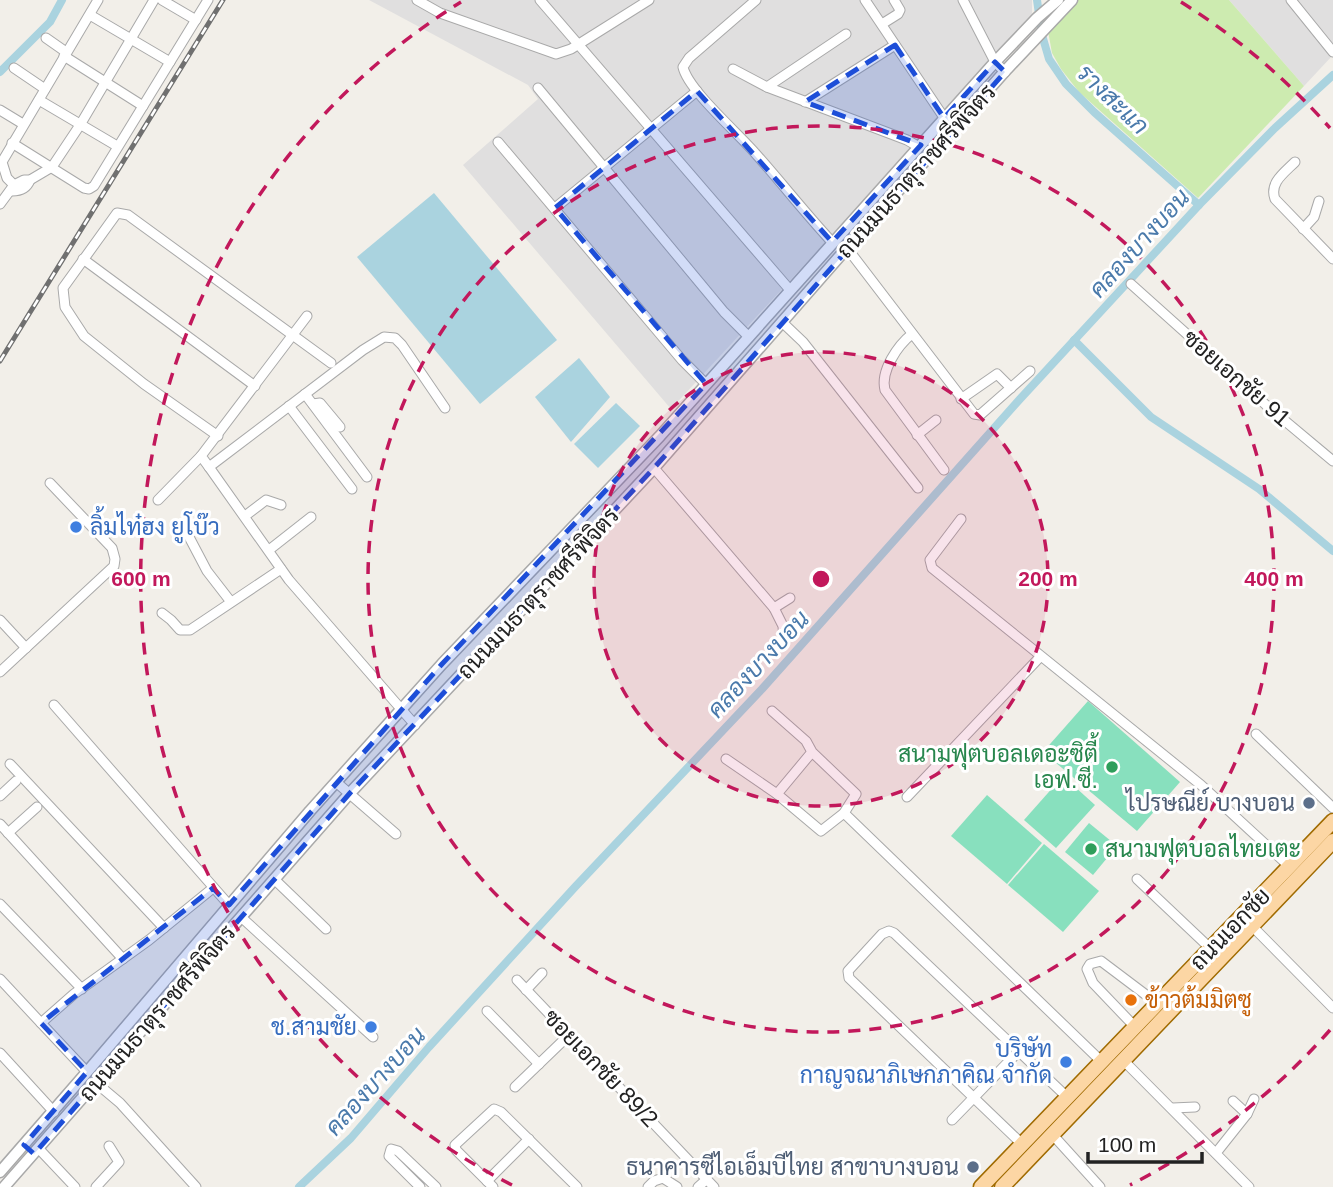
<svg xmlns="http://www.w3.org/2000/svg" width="1333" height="1187" viewBox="0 0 1333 1187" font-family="Arial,Sarabun,sans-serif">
  <rect width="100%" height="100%" fill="#f2efe9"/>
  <!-- residential -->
  <g fill="#e0dfdf">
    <polygon points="369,0 1032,0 1032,19 671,409 463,165 538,99 528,85"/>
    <polygon points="1229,0 1333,0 1333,55 1304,86"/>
  </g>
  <!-- grass -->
  <polygon fill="#cdebb0" points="1076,0 1229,0 1304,86 1198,198 1079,92 1061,69 1052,53 1048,31"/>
  <!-- pitch -->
  <g fill="#88e0be">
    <polygon points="1088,701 1180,782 1137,831 1043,752"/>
    <polygon points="1063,776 1095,805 1056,848 1024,820"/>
    <polygon points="987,795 1042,843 1007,884 951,836"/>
    <polygon points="1089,823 1117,846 1093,875 1065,852"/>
    <polygon points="1044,844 1099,891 1063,932 1008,885"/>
  </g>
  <!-- water -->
  <g fill="#aad3df">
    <polygon points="434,193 557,340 480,404 357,257"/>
    <polygon points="579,358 610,397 571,442 535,397"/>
    <polygon points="616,403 640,426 598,468 574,444"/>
  </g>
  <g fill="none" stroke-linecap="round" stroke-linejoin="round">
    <!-- canal -->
    <g stroke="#aad3df" stroke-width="8">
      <polyline points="1037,0 1042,35 1049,59 1066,84 1094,112 1199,205"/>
      <polyline points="0,72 50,22 62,0"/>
      <polyline points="1074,340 1151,417 1259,489 1333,551"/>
      <polyline points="299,1187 351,1138 429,1047 575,887 762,689 1020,399 1199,205 1275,128 1333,75"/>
    </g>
    <!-- minor casing -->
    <g stroke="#a9a9a9" stroke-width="11">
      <g id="minor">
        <polyline points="162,0 196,20"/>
        <polyline points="417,0 440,13 556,54 571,49 649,0"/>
        <polyline points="540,0 790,290"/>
        <path d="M756 0 689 58 683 67C688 90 738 133 755 153 781 182 805 213 832 242"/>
        <polyline points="865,0 953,131"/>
        <polyline points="963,0 995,62 1005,72"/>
        <polyline points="1291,0 1333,52"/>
        <polyline points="90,15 170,62"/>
        <polyline points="882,24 898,14 900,10 894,0"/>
        <polyline points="46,38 66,52"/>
        <polyline points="64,56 143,106"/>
        <polyline points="14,68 45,89"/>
        <polyline points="733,69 767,87 907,140 919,147"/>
        <polyline points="767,87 846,34"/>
        <polyline points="538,88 724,312 749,337"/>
        <polyline points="39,100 117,146"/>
        <polyline points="805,102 895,45"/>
        <polyline points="0,110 23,124"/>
        <polyline points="498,142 682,360 706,384"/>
        <polyline points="12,143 84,188 89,189 94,186 208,0"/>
        <path d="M1295 162C1284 173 1269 183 1275 199L1333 259"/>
        <polyline points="14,185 7,178 2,162 98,0"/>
        <path d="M12 191C21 191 27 188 30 180"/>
        <polyline points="0,204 14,185 24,180 30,180 52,167 80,125 154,0"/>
        <polyline points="555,208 697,91"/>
        <polyline points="1303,229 1314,217 1319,201"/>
        <polyline points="847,248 974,414 980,415 1030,371"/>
        <polyline points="83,259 255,386"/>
        <polyline points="1131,284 1266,405 1333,461"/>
        <polyline points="783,323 803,342 918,488"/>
        <path d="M912 334C898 345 880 371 885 390L944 470"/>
        <polyline points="305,394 367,477"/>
        <polyline points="961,399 997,374 1011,388"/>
        <polyline points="313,404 320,403 340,427"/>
        <polyline points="289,406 352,489"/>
        <polyline points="917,435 936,420"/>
        <polyline points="218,436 144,384 84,336 65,307 63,288 117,213 128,215 331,363"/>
        <polyline points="209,467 201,456 307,316"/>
        <polyline points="654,468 774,608 783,626 784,641"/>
        <polyline points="158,500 201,456"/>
        <polyline points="245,516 266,500 281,505"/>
        <polyline points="961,519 930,560 932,568 1201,785 1290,867"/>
        <polyline points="188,535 207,571 231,602"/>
        <polyline points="269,550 311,517"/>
        <polyline points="774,608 790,598"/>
        <polyline points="162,613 171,620 180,630 190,630 281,569"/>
        <polyline points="0,620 26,648"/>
        <polyline points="0,672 114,566 115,559 112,548 50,483"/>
        <polyline points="54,705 229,905"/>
        <polyline points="772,711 806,741 812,752 856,794 844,813 821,831 777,794 812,752"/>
        <polyline points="415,725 289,580 209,467 363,350 384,337 395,338 402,345 445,408"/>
        <polyline points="1256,734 1333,808"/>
        <polyline points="726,759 777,794"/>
        <polyline points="10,764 164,928"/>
        <polyline points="336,782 396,834"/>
        <polyline points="0,796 16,781"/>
        <polyline points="907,797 1040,657"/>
        <polyline points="844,813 1102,1062"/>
        <polyline points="0,824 123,959"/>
        <polyline points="8,833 37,807"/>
        <polyline points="274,879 326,929"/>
        <polyline points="1137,879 1211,949"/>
        <polyline points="0,904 82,989"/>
        <polyline points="241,917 373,1037"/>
        <polyline points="1252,926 1333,1008"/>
        <polyline points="0,979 41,1023"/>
        <polyline points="517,980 714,1187"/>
        <polyline points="526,990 542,973"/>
        <polyline points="487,1011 539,1064"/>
        <polyline points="1136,1028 1093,983 1087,969 1090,964 1101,961 1158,1004"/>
        <polyline points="0,1053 54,1112"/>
        <polyline points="1124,1061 1249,1187"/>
        <polyline points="87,1072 41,1023 74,994 149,940 213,888"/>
        <polyline points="95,1082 120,1103 196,1187"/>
        <polyline points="515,1087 569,1035"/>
        <polyline points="1233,1101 1247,1114"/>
        <polyline points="1173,1108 1195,1107"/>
        <polyline points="952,1120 1018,1052"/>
        <polyline points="1052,1134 1100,1187"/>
        <polyline points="1022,1144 849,978 848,971 882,934 889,931 894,933 1067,1097"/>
        <polyline points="39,1149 75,1187"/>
        <polyline points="1216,1153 1247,1114 1254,1099"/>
        <polyline points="487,1181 529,1139"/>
        <polyline points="96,1187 119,1162 109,1146"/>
        <polyline points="420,1187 389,1156 391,1149 398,1151 436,1187"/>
        <polyline points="493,1187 456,1150 455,1145 494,1109 501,1112 577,1187"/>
        <polyline points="648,1187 654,1181 663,1178 677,1187"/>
        <polyline points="698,1187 707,1179"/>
      </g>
    </g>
    <!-- tertiary casing -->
    <g stroke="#a9a9a9" stroke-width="13">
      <g id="tertiary">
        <polyline points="0,1172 87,1072 310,811 442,664 660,436 995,62 1037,18 1058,0"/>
        <polyline points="4,1187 350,793 654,468 839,257 1007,69 1072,0"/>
      </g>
    </g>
    <!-- primary casing -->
    <g stroke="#a06b00" stroke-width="17">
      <g id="primary">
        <polyline points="981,1187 1333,821"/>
        <polyline points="1002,1187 1333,841"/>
      </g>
    </g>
    <!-- minor -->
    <use href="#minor" stroke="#fff" stroke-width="9"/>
    <!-- tertiary -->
    <use href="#tertiary" stroke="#fff" stroke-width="10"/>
    <!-- primary -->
    <use href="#primary" stroke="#fcd6a4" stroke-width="14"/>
    <!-- rail casing -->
    <g stroke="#707070" stroke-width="5">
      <polyline id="rail" points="0,361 223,0"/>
    </g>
    <!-- rail -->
    <use href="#rail" stroke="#fff" stroke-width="2.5" stroke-dasharray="8" stroke-linecap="butt"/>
  </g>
  <!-- marked area -->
  <path fill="#1d4ed8" fill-opacity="0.2" stroke="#1d4ed8" stroke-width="5" stroke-dasharray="14 9" stroke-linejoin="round" d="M895 45 944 118 995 62 1005 72 654 468 350 793 34 1154 24 1145 87 1072 41 1023 213 888 229 905 442 664 706 384 555 208 697 91 832 242 921 145 805 102Z"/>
  <!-- distance rings -->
  <circle cx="821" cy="579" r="227" fill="#c2185b" fill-opacity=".12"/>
  <g fill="none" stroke="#c2185b" stroke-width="3.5" stroke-dasharray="12 9">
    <circle cx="821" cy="579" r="227"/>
    <circle cx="821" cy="579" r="453"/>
    <path d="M1330 1030A680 680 0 0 1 1130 1185M512 1185A680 680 0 0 1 461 2M1181 2A680 680 0 0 1 1330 128"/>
  </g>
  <!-- markers -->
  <g fill="#3f7fe0" stroke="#fff" stroke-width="2.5">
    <circle cx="76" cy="527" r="7"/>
    <circle cx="371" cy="1027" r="7"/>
    <circle cx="1066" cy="1062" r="7"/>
  </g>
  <g fill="#2e9e5b" stroke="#fff" stroke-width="2.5">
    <circle cx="1112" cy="767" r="7"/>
    <circle cx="1091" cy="849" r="7"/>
  </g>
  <g fill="#5c6f8a" stroke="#fff" stroke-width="2.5">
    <circle cx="1309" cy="803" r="7"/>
    <circle cx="973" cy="1167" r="7"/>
  </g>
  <circle fill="#e8710a" stroke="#fff" stroke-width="2.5" cx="1131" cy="1000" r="7"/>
  <g text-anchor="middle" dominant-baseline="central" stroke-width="6" stroke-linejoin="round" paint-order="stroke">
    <!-- street labels -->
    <g font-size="23" fill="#222" stroke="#fff">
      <text transform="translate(916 171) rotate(-48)">ถนนมนธาตุราชศรีพิจิตร</text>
      <text transform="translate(1237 378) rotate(41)">ซอยเอกชัย 91</text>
      <text transform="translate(538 593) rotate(-47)">ถนนมนธาตุราชศรีพิจิตร</text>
      <text transform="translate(1230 929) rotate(-46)">ถนนเอกชัย</text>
      <text transform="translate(157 1013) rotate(-49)">ถนนมนธาตุราชศรีพิจิตร</text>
      <text transform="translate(601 1068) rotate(46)">ซอยเอกชัย 89/2</text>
    </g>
    <!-- shop labels -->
    <g font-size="23" fill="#366cbe" stroke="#fff" text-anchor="end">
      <text x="90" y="527" text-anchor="start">ลิ้มไท๋ฮง ยูโบ๊ว</text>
      <text x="357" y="1027">ช.สามชัย</text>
      <text x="1052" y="1049">บริษัท<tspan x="1052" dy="26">กาญจณาภิเษกภาคิณ จำกัด</tspan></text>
    </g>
    <!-- leisure labels -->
    <g font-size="23" fill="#27864d" stroke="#fff" text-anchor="end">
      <text x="1098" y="754">สนามฟุตบอลเดอะซิตี้<tspan x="1098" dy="26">เอฟ.ซี.</tspan></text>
      <text x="1105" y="849" text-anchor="start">สนามฟุตบอลไทยเตะ</text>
    </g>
    <!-- service labels -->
    <g font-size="23" fill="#4e5e75" stroke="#fff" text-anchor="end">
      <text x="1295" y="803">ไปรษณีย์ บางบอน</text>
      <text x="959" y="1167">ธนาคารซีไอเอ็มบีไทย สาขาบางบอน</text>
    </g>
    <!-- food labels -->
    <g font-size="23" fill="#c56008" stroke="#fff" text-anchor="start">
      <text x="1145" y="1000">ข้าวต้มมิตซู</text>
    </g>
    <!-- water labels -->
    <g font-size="24" font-style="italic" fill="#4a7aab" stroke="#fff">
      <text transform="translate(1113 99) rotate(44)">รางสะแก</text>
      <text transform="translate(1139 243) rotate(-48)">คลองบางบอน</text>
      <text transform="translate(758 664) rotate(-47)">คลองบางบอน</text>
      <text transform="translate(375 1081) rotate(-48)">คลองบางบอน</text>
    </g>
  </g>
  <circle cx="821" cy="579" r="10" fill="#c2185b" stroke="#fff" stroke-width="3.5"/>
  <g font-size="21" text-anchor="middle" font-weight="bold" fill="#c2185b" stroke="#fff" stroke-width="6" stroke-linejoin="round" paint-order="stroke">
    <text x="1048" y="586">200 m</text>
    <text x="1274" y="586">400 m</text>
    <text x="141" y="586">600 m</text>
  </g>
  <!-- scale -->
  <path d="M1088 1152v10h114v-10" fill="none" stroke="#222222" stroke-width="3.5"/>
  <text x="1098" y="1152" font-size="21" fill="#222222" stroke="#ffffff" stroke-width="5" paint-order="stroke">100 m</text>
</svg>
